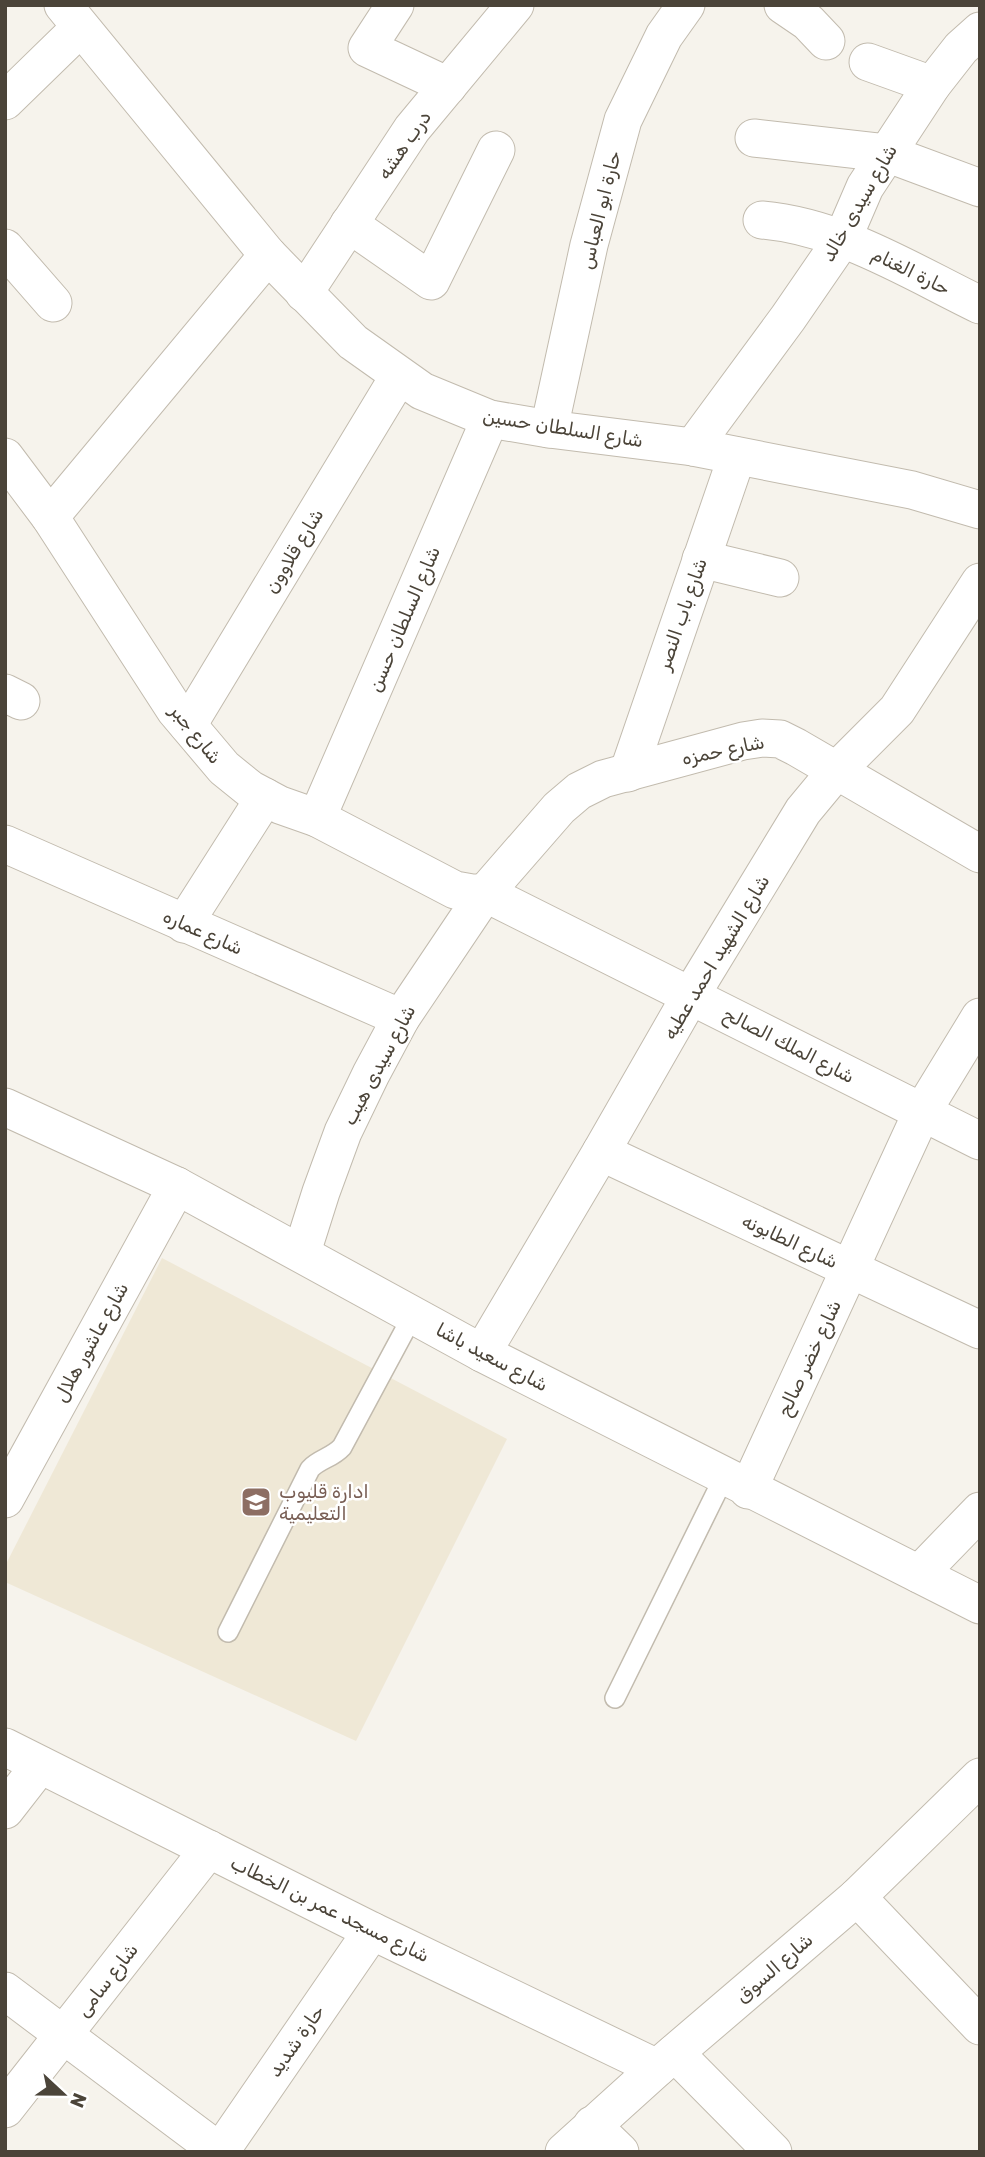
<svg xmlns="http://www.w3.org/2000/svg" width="985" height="2157" viewBox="0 0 985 2157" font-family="Rubik,Cairo,sans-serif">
  <rect width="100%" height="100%" fill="#f6f3ec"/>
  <!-- education -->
  <polygon fill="#efe8d6" points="162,1258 507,1439 356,1741 5,1582 5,1566"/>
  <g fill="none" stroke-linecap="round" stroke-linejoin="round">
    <!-- lane casing -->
    <g stroke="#c2bbae" stroke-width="22">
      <g id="lane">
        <path d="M228 1632 310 1469C319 1459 332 1458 342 1447L413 1315"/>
        <polyline points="615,1698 724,1477"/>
      </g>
    </g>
    <!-- street casing -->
    <g stroke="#c2bbae" stroke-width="39">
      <g id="street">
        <polyline points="63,5 268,255 353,342 422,391 490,419 549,429 693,447 912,490 980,510"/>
        <polyline points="395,5 367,48 448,86"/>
        <polyline points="783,5 808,22 826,41"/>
        <polyline points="868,62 932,85"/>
        <polyline points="5,101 80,28"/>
        <polyline points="754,138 886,153 980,188"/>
        <path d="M762 220C841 227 910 271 980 305"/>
        <polyline points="349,224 431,281 496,150"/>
        <polyline points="5,248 53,303"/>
        <polyline points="304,293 412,129 515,5"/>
        <polyline points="549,429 589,245 623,120 664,36 686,5"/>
        <polyline points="693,447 788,318 843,238 865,187 932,85 961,48 980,31"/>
        <polyline points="5,457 50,517 175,710 224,768 250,789 280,805 317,818 455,890 472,893 485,893 980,1141"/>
        <polyline points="50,517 268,255"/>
        <polyline points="701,559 780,578"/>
        <polyline points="5,693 21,701"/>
        <polyline points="188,725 399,376"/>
        <polyline points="628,773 737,456"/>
        <polyline points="317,818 490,419"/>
        <polyline points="5,844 401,1018"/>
        <polyline points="184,924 265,797"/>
        <polyline points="5,1107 177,1186 482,1353 980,1605"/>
        <polyline points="601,1152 980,1330"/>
        <polyline points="302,1252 321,1192 343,1132 371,1074 401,1018 485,893 559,808 579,791 603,779 743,741 762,738 780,739 796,747 980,854"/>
        <polyline points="482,1353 601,1152 691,995 803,811 837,770 897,710 980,582"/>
        <polyline points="748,1490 922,1112 980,1017"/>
        <polyline points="5,1499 177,1186"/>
        <polyline points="919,1574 980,1511"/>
        <polyline points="5,1747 372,1931 657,2068"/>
        <polyline points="5,1810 40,1765"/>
        <polyline points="857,1897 980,2026"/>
        <polyline points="5,1991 220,2152 372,1931"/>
        <polyline points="675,2053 773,2152"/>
        <polyline points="5,2109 209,1849"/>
        <polyline points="592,2125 620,2152"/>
        <polyline points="564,2152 657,2068 857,1897 980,1777"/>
      </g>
    </g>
    <!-- lane -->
    <use href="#lane" stroke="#fff" stroke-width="19"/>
    <!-- street -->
    <use href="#street" stroke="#fff" stroke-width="37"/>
  </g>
  <!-- icons -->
  <defs>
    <g id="school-square" transform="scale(1.575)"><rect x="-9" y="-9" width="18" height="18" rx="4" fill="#8d6e63" stroke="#fff"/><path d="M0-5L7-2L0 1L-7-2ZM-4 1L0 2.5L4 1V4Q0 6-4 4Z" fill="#fff"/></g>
  </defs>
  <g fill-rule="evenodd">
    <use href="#school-square" x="256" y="1502"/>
  </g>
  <g text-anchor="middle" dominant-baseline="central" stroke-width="5" stroke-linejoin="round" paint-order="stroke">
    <!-- street labels -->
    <g font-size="19" fill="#4b4439" stroke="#fff">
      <text transform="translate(404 145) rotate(-55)">درب هشه</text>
      <text transform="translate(859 203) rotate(-60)">شارع سيدى خالد</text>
      <text transform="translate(600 210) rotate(-76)">حارة ابو العباس</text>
      <text transform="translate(911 271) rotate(26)">حارة الغنام</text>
      <text transform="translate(563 428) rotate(9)">شارع السلطان حسين</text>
      <text transform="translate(294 551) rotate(-59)">شارع قلاوون</text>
      <text transform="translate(682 614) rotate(-71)">شارع باب النصر</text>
      <text transform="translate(404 619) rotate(-67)">شارع السلطان حسن</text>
      <text transform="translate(196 734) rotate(51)">شارع جبر</text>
      <text transform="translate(723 750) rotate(-12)">شارع حمزه</text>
      <text transform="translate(203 932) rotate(24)">شارع عماره</text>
      <text transform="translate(716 957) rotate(-59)">شارع الشهيد احمد عطيه</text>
      <text transform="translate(789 1045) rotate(27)">شارع الملك الصالح</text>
      <text transform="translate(379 1065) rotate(-62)">شارع سيدى هيب</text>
      <text transform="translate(790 1241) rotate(25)">شارع الطابونه</text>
      <text transform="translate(91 1342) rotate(-61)">شارع عاشور هلال</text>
      <text transform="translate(492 1357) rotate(28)">شارع سعيد باشا</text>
      <text transform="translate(809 1358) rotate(-65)">شارع خضر صالح</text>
      <text transform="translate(330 1909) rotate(26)">شارع مسجد عمر بن الخطاب</text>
      <text transform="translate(774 1968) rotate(-41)">شارع السوق</text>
      <text transform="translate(107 1980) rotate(-52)">شارع سامى</text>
      <text transform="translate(296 2041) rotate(-55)">حارة شديد</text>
    </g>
    <!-- education labels -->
    <g font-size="19" fill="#785e54" stroke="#fff" text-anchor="start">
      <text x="279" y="1491">ادارة قليوب<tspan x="279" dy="22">التعليمية</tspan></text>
    </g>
  </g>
  <!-- border -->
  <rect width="985" height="2157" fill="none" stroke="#4b4439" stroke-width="14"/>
  <!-- north arrow -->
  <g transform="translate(63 2094) rotate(112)" stroke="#ffffff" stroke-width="5" paint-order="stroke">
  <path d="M0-5L12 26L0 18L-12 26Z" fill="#4b4439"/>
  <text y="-10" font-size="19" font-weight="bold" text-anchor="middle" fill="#4b4439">N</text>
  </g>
</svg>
